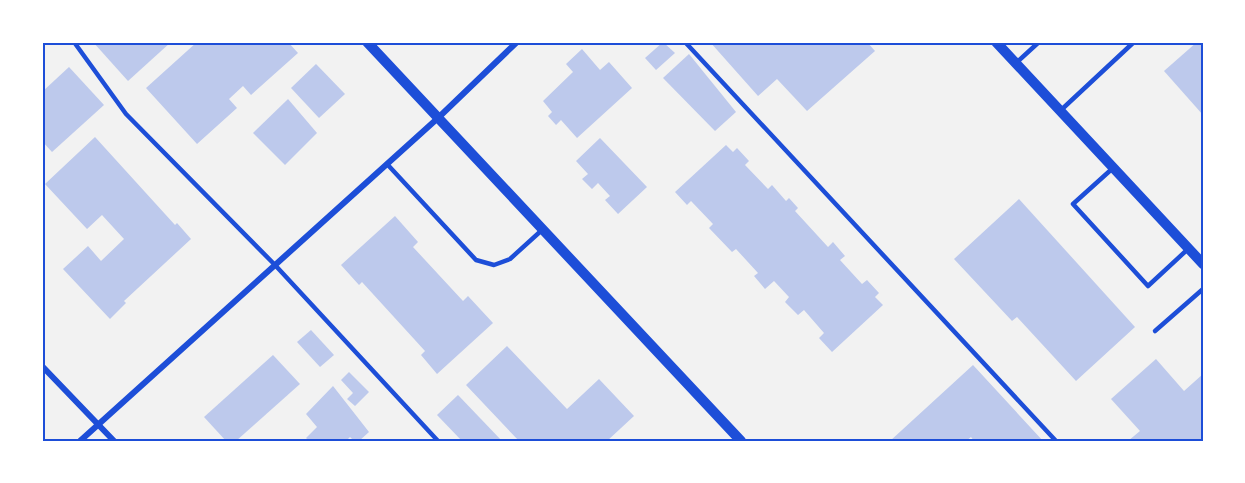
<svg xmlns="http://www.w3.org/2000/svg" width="1245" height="483" viewBox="0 0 1245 483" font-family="'Open Sans',sans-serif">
  <rect width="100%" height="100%" fill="#f2f2f2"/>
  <!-- building -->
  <g fill="#bdc9ec">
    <polygon points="93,42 171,42 128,81"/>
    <polygon points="197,42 288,42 298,53 251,95 243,86 229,99 237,108 197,144 146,88"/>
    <polygon points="663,42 675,53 656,70 645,58"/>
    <polygon points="710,42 867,42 875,51 807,111 777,79 758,96"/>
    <polygon points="1197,42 1203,42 1203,115 1164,71"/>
    <polygon points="582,49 600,70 609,62 632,88 577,138 561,120 556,125 548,116 552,112 543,101 573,72 566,64"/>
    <polygon points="689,54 736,112 715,131 663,78"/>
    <polygon points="316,64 345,94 319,118 291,88"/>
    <polygon points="69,67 104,105 52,152 42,141 42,92"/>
    <polygon points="288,99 317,133 285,165 253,133"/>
    <polygon points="95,137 175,225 177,223 191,239 124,301 126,303 110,319 63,269 88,246 101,261 124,239 102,215 87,229 45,184"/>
    <polygon points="600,138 647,187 618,214 605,200 610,196 598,183 592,189 582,179 588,174 576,161"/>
    <polygon points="726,145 733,152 737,148 749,161 745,165 768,189 772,185 786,201 789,198 798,208 795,211 828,247 833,242 845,256 840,260 862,284 867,280 879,293 875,297 883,305 832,352 819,338 824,333 804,310 798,315 785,302 789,297 774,281 765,289 754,276 758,273 736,249 732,252 709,228 713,224 691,201 687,205 675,192"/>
    <polygon points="1019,199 1135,327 1076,381 1017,317 1012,321 954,259"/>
    <polygon points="395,216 418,242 413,247 463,301 468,296 493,323 437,374 421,355 425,351 362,282 359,285 341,265"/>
    <polygon points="311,330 334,355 320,367 297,342"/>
    <polygon points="507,346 567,409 599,379 634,416 607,441 519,441 466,385"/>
    <polygon points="273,355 300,384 236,441 226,441 204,417"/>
    <polygon points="1156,359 1184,391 1203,374 1203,441 1128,441 1140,431 1111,399"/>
    <polygon points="973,365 1043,441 974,441 971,437 966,441 890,441"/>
    <polygon points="349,372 369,392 355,406 347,399 353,393 341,380"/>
    <polygon points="333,386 369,432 359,441 354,441 350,437 346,441 309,441 306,438 317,427 306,414"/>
    <polygon points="458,395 502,441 462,441 437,415"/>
  </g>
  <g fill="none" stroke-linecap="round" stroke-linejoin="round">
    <!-- service -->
    <g stroke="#1d4ed8" stroke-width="4.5">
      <polyline points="74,42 126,114 275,265 438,441"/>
      <polyline points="685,42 1056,441"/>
      <polyline points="1016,63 1039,42"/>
      <polyline points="1060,111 1134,42"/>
      <polyline points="387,164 476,260 494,265 510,259 542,230"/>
      <polyline points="1113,168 1073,204 1148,286 1188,249"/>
      <polyline points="1155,331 1203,289"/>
    </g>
    <!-- minor -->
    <g stroke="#1d4ed8" stroke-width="6">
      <polyline points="42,366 114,441"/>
      <polyline points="80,441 438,118 517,42"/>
    </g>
    <!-- tertiary -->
    <g stroke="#1d4ed8" stroke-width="10">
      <polyline points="367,42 741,441"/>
      <polyline points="996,42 1203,264"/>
    </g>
  </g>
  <!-- border -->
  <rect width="1245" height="483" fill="none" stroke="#ffffff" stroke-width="87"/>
  <rect x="44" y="44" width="1158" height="396" fill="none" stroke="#1d4ed8" stroke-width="2"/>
</svg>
